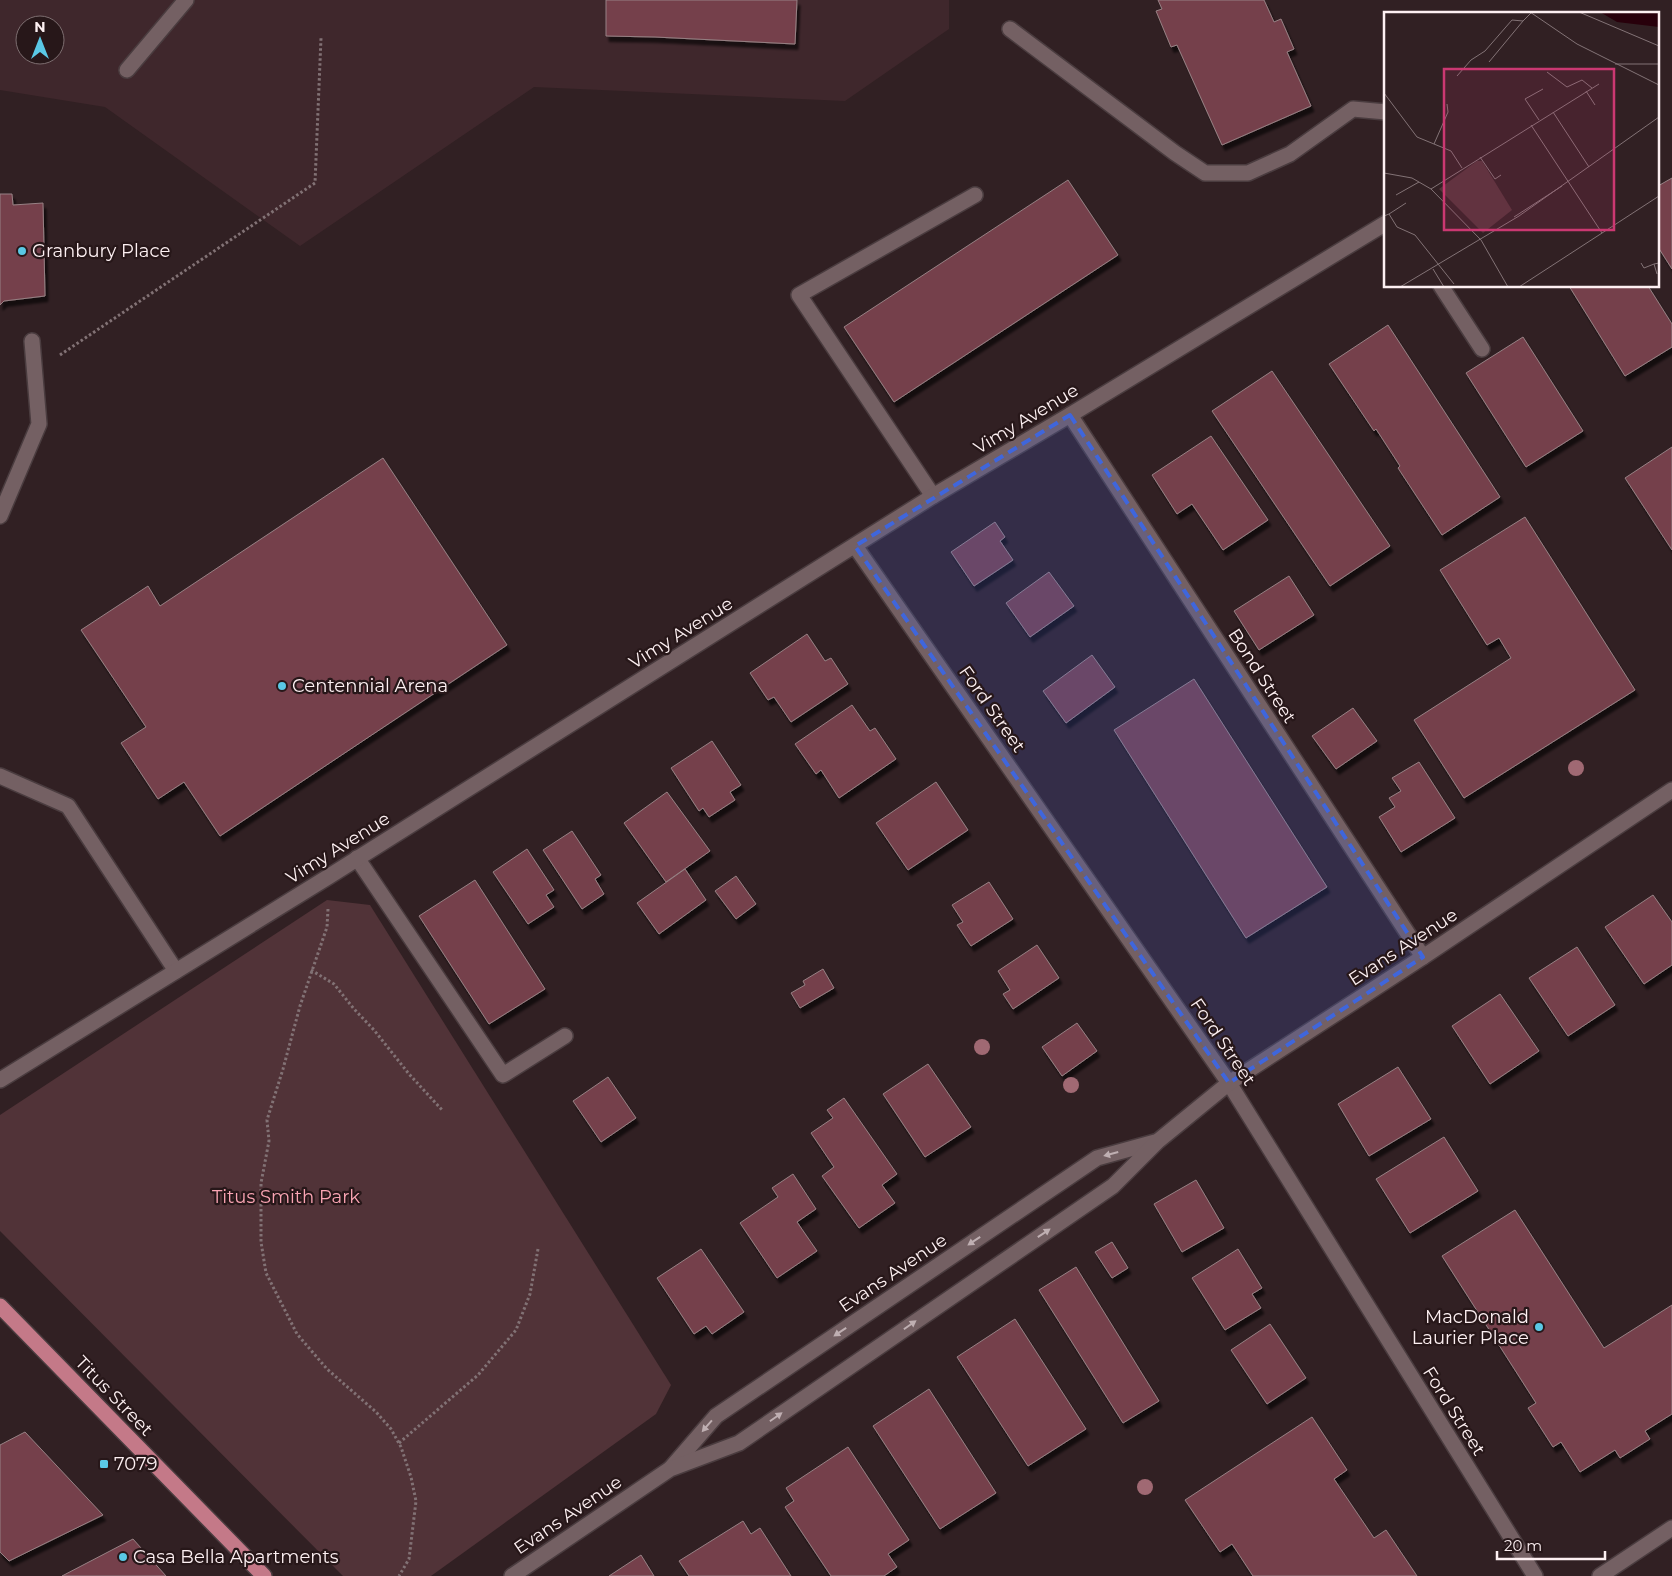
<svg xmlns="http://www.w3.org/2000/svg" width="1672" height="1576" viewBox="0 0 1672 1576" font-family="Montserrat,sans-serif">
  <defs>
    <filter id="shadow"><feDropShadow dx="3" dy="5.5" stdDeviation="1" flood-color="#0009"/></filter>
  </defs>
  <rect width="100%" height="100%" fill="#312023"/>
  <!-- built -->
  <path fill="#3f272c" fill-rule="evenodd" d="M0 0H949V29L845 101 534 87 300 246 105 107 0 90ZM25 25H55V55H25Z"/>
  <!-- green -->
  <polygon fill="#513338" points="327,900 370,905 671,1385 656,1414 431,1576 343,1576 0,1231 0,1115"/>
  <!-- building -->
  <g fill="#75414c" stroke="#978184" filter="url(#shadow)">
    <polygon points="606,0 797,0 795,44 655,37 606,36"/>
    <polygon points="1158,0 1264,0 1274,22 1281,19 1294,49 1287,52 1311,106 1222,145 1177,45 1171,47 1156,11 1162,9"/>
    <polygon points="1672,178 1672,269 1658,247 1658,186"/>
    <polygon points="1068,180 1118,255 894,402 844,327"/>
    <polygon points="0,194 12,194 13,205 43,203 45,296 4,301 0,305"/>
    <polygon points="1569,286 1648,286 1672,324 1672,347 1625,376"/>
    <polygon points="1388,325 1500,497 1442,535 1398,468 1400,466 1376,429 1374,431 1329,364"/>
    <polygon points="1523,337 1583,431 1526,467 1466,373"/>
    <polygon points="1272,371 1390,546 1330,586 1212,411"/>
    <polygon points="1211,436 1268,520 1223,550 1192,504 1177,514 1152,475"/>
    <polygon points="1672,447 1672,550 1625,478"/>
    <polygon points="383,458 507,645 220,836 184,782 158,799 121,743 146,727 81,630 148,586 160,606"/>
    <polygon points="1525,517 1635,690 1464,798 1414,720 1511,658 1499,638 1487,645 1440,570"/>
    <polygon points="995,522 1005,537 1000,541 1013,560 974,586 951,552"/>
    <polygon points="1049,572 1074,606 1030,637 1006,603"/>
    <polygon points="1289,576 1314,615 1259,650 1234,611"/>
    <polygon points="807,634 825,661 831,658 848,684 791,722 774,697 768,700 750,673"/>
    <polygon points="1092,655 1115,687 1066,723 1043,691"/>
    <polygon points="1194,679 1327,887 1246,938 1114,730"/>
    <polygon points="852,705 870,731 875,728 896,759 839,798 821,770 816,774 795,744"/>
    <polygon points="1353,708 1377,741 1336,769 1312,736"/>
    <polygon points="712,741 741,785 730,792 735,800 709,817 703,808 699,811 671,768"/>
    <polygon points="1419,762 1455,818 1401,852 1379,817 1395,807 1389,798 1401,791 1392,778"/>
    <polygon points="936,782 968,830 908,870 876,823"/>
    <polygon points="667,792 710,851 666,882 624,823"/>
    <polygon points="572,831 601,875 595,879 604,894 582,909 543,850"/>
    <polygon points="527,849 554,890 546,895 554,907 528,924 493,872"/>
    <polygon points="685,869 706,900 659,934 637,903"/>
    <polygon points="736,876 756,904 736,919 715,891"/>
    <polygon points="475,880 545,989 489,1024 419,916"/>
    <polygon points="989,882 1013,919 971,946 957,925 963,922 952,905"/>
    <polygon points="1653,895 1672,922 1672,965 1644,984 1605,927"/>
    <polygon points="1037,945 1059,978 1013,1009 1003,994 1010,990 998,971"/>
    <polygon points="1577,947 1615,1005 1568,1036 1529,978"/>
    <polygon points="823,969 834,988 800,1008 791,993 805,985 803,981"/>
    <polygon points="1500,994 1539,1051 1490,1084 1452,1026"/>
    <polygon points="1077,1023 1097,1051 1062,1076 1042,1047"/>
    <polygon points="928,1064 971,1127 925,1157 883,1094"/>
    <polygon points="1398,1067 1431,1119 1369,1156 1338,1104"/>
    <polygon points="608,1077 636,1118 601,1142 573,1101"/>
    <polygon points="844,1098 897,1174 882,1185 895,1203 859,1228 822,1176 834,1167 811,1133 833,1118 827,1110"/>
    <polygon points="1444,1137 1478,1191 1410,1233 1376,1179"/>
    <polygon points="793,1174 816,1209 797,1222 817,1251 777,1278 740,1223 778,1197 772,1188"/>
    <polygon points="1196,1180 1224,1228 1182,1252 1154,1204"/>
    <polygon points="1515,1210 1604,1348 1672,1305 1672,1414 1645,1431 1650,1439 1620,1458 1615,1450 1580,1472 1561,1442 1553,1447 1528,1408 1536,1403 1442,1256"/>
    <polygon points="1112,1242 1128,1268 1112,1278 1095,1252"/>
    <polygon points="701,1249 744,1312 712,1334 706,1326 694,1334 657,1278"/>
    <polygon points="1238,1249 1262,1288 1252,1294 1261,1308 1225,1330 1192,1278"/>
    <polygon points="1076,1267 1159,1401 1123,1423 1039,1290"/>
    <polygon points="1015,1319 1086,1429 1028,1466 957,1357"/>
    <polygon points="1270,1324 1306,1378 1267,1404 1231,1350"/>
    <polygon points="929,1389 996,1493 940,1529 873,1426"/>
    <polygon points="1312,1417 1347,1470 1334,1479 1374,1538 1386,1530 1417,1576 1253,1576 1232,1544 1220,1552 1185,1500"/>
    <polygon points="25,1432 103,1515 9,1561 0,1552 0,1445"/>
    <polygon points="848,1447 909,1540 888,1554 897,1567 884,1576 831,1576 785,1507 794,1501 786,1488"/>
    <polygon points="743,1521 751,1534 760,1528 791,1576 689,1576 679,1561"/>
    <polygon points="133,1539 166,1576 62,1576"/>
    <polygon points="641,1555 654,1576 609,1576"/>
  </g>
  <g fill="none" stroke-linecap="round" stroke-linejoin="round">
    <!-- minor casing -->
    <g stroke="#4a3c3f" stroke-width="18">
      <g id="minor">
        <polyline points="1010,29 1175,153 1205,173 1248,173 1290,154 1353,109 1386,112"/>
        <polyline points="127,70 186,0"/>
        <polyline points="1441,286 1482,349"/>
        <polyline points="1070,415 1423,957"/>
        <polyline points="933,496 799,295 975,195"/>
        <polyline points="0,516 39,424 32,341"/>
        <polyline points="855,546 1229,1083 1535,1576"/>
        <polyline points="0,776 68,806 176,971"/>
        <polyline points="357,858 503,1075 565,1036"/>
        <polyline points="0,1080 328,877 933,496 1070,415 1386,223"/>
        <polyline points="671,1468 716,1416 1097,1158 1155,1142"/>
        <polyline points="512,1576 670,1469 739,1443 1113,1186 1158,1141 1229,1083 1423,957 1672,790"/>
        <polyline points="1600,1576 1672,1528"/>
      </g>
    </g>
    <!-- major casing -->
    <g stroke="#4a3c3f" stroke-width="18">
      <polyline id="major" points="0,1306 264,1576"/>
    </g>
    <!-- path -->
    <g stroke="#827275" stroke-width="3" stroke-dasharray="2.5 2.5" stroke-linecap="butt">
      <polyline points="60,355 315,183 321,38"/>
      <polyline points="328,909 327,927 300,1006 283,1069 267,1120 269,1141 261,1183 261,1242 266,1273 297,1334 327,1369 376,1412 391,1429 401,1447 411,1477 416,1501 409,1559 399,1576"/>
      <polyline points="311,970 334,984 354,1009 374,1030 409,1074 443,1111"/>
      <polyline points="399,1443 478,1375 516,1330 530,1294 538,1249"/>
    </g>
    <!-- minor -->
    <use href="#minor" stroke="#746063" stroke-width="15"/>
    <!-- major -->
    <use href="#major" stroke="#c47988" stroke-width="15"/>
  </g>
  <!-- trees -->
  <g fill="#a06973">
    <circle cx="1576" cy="768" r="8"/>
    <circle cx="982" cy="1047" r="8"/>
    <circle cx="1071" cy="1085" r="8"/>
    <circle cx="1145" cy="1487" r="8"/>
  </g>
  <!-- one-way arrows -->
  <defs><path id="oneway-solid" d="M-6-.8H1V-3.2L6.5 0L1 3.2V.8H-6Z" transform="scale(1.25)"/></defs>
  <g fill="#bfafb2">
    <use href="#oneway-solid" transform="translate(1111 1154) rotate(165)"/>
    <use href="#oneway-solid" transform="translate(1044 1233) rotate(-34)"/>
    <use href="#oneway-solid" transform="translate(974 1241) rotate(146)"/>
    <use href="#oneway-solid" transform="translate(910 1325) rotate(-35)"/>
    <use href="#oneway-solid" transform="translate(840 1332) rotate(146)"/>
    <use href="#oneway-solid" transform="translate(776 1417) rotate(-35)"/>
    <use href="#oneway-solid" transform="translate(707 1426) rotate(131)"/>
  </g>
  <!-- marked area -->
  <path fill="#3f66dc" fill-opacity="0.2" stroke="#3f66dc" stroke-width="4" stroke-dasharray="10 6" stroke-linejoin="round" d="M1070 415 1423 957 1229 1083 855 546Z"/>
  <!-- markers -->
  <g fill="#5ac8e5" stroke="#271719" stroke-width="2">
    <circle cx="22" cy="251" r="5"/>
    <circle cx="282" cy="686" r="5"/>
    <circle cx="1539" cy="1327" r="5"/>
    <rect x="99" y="1459" width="10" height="10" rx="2.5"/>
    <circle cx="123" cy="1557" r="5"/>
  </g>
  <g text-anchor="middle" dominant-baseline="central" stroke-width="4.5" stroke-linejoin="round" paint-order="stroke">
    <!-- poi labels -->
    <g font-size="18" fill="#fdf0f2" stroke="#271719" text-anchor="start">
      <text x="32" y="251">Granbury Place</text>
      <text x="292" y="686">Centennial Arena</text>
      <text x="1529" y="1317" text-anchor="end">MacDonald<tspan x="1529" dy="21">Laurier Place</tspan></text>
      <text x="114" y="1464">7079</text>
      <text x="133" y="1557">Casa Bella Apartments</text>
    </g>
    <!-- street labels -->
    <g font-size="18" fill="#fdf0f2" stroke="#271719">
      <text transform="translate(1026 419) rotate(-31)">Vimy Avenue</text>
      <text transform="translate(681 633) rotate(-32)">Vimy Avenue</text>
      <text transform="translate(1262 676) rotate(57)">Bond Street</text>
      <text transform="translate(992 709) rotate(55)">Ford Street</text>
      <text transform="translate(338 848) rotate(-32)">Vimy Avenue</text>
      <text transform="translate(1403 947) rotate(-33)">Evans Avenue</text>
      <text transform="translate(1223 1042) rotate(56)">Ford Street</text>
      <text transform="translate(893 1273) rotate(-34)">Evans Avenue</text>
      <text transform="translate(114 1396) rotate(46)">Titus Street</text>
      <text transform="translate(1454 1411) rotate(58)">Ford Street</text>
      <text transform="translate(568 1515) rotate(-34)">Evans Avenue</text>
    </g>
    <!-- park labels -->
    <g font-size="18" fill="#fba5b4" stroke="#271719">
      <text x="286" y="1197">Titus Smith Park</text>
    </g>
  </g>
  <!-- overview -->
  <g transform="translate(1384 12)">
    <rect width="275" height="275" fill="#312023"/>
    <path d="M93 149H98L128 198 99 221 55 177Z" fill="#513338"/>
    <path d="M216 0H275V15L233 10Z" fill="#28000b"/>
    <path fill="none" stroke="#837376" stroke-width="1" d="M146 0 193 32 275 73M195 0 275 34M105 50 139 9M231 52H275M163 60 183 75 198 68 208 76M73 64 87 48 101 39 128 8 139 9 147 1M202 79 211 93M0 81 33 125 67 139 78 156M169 100 205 155M155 108 141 87 159 77M147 113 218 221M50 132 64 100 63 92M96 145 111 167 117 163M0 161 28 166 47 177 97 228 124 275M47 177 215 72M12 183 35 170M5 202 22 191M0 204 5 202 13 215 31 223 70 272M130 205 178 174M257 251 260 256 270 252M49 257 60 275M273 262 270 252 275 251M16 275 135 204 275 105M135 275 275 184"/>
    <path fill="#cb3872" fill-opacity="0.15" stroke="#cb3872" stroke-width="2.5" d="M60 57H230V218H60Z"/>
    <rect width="275" height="275" fill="none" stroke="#fdf0f2" stroke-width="2.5"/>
  </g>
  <!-- north arrow -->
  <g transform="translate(40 40)"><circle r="24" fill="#271719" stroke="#7d6e70"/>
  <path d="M0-4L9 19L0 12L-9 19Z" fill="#5ac8e5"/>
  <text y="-8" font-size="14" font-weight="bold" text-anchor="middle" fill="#fdf0f2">N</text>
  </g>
  <!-- scale -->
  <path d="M1497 1551v8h108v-8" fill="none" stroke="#fdf0f2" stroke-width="2.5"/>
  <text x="1504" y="1551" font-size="15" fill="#fdf0f2" stroke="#271719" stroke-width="4" paint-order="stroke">20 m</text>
</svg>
